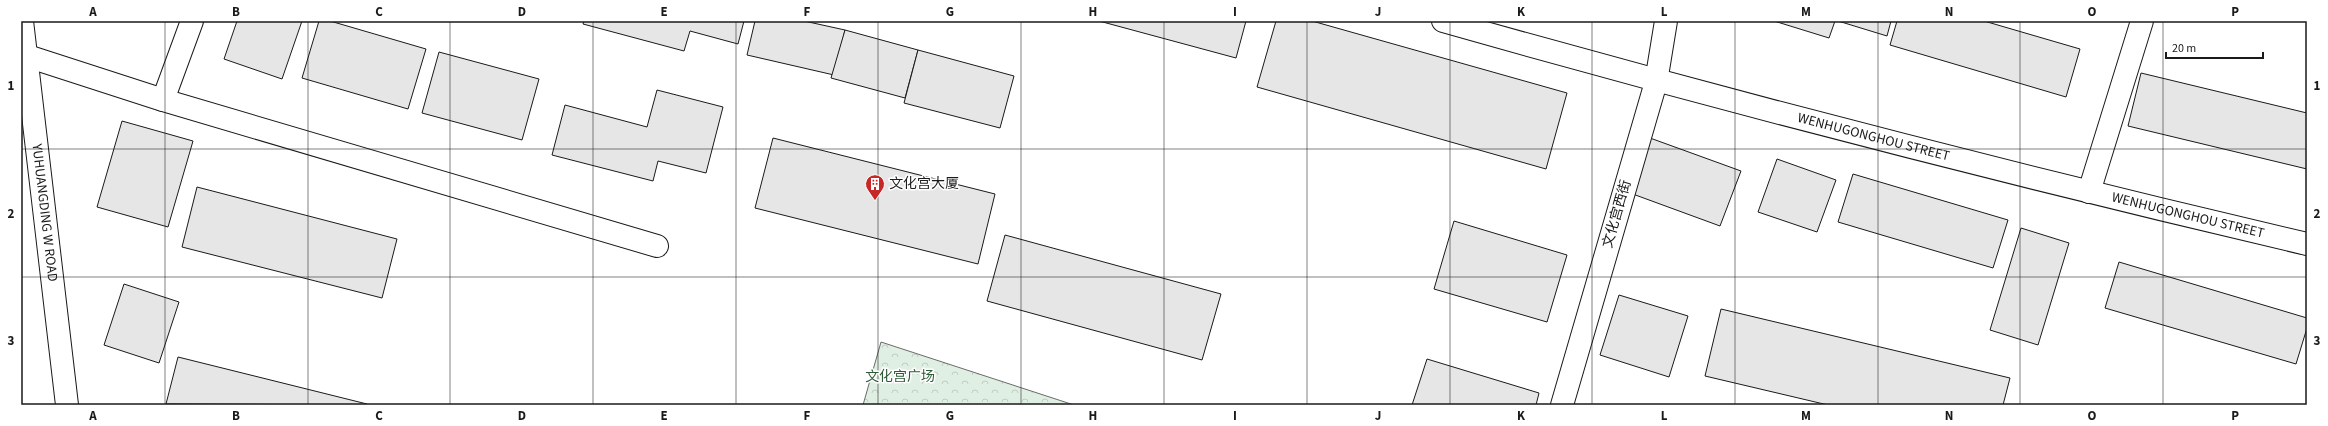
<svg xmlns="http://www.w3.org/2000/svg" width="2328" height="426" viewBox="0 0 2328 426" font-family="'Source Sans 3','Noto Sans SC',sans-serif">
  <defs>
    <pattern id="park-crowns" width="20" height="18" patternUnits="userSpaceOnUse"><rect width="20" height="18" fill="#e0efe3"/><path d="M2 6a3 3 0 1 1 6 0M12 15a3 3 0 1 1 6 0" fill="none" stroke="#c0ccc2"/></pattern>
  </defs>
  <rect width="100%" height="100%" fill="#fff"/>
  <!-- park -->
  <polygon fill="url(#park-crowns)" stroke="#6a6a6a" points="881,342 1074,405 863,405"/>
  <!-- building -->
  <g fill="#e6e6e6" stroke="#1a1a1a">
    <polygon points="237,21 302,21 282,79 224,59"/>
    <polygon points="319,21 330,21 426,49 408,109 302,78"/>
    <polygon points="584,21 744,21 738,44 690,31 684,51 583,24"/>
    <polygon points="755,21 804,21 845,30 834,75 747,55"/>
    <polygon points="1099,21 1246,21 1236,58"/>
    <polygon points="1276,21 1312,21 1567,93 1546,169 1257,87"/>
    <polygon points="1774,21 1835,21 1829,38"/>
    <polygon points="1838,21 1891,21 1887,36"/>
    <polygon points="1897,21 1984,21 2080,49 2066,97 1890,45"/>
    <polygon points="845,30 918,50 905,98 831,78"/>
    <polygon points="918,50 1014,76 1000,128 904,103"/>
    <polygon points="439,52 539,79 522,140 422,113"/>
    <polygon points="2141,73 2307,113 2307,169 2128,126"/>
    <polygon points="657,90 723,107 706,173 658,161 653,181 552,155 565,105 647,127"/>
    <polygon points="122,121 193,141 168,227 97,207"/>
    <polygon points="773,138 995,194 978,264 755,208"/>
    <polygon points="1650,138 1741,171 1720,226 1630,193"/>
    <polygon points="1777,159 1836,180 1817,232 1758,212"/>
    <polygon points="1853,174 2008,220 1993,268 1838,222"/>
    <polygon points="197,187 397,239 382,298 182,247"/>
    <polygon points="1454,221 1567,255 1547,322 1434,289"/>
    <polygon points="2021,228 2069,243 2038,345 1990,330"/>
    <polygon points="1005,235 1221,294 1202,360 987,301"/>
    <polygon points="2119,262 2307,318 2307,328 2296,364 2105,308"/>
    <polygon points="124,284 179,302 159,363 104,345"/>
    <polygon points="1619,295 1688,316 1669,377 1600,355"/>
    <polygon points="1721,309 2010,378 2003,405 1828,405 1705,376"/>
    <polygon points="178,357 367,404 367,405 166,404"/>
    <polygon points="1427,359 1539,393 1536,405 1412,405"/>
  </g>
  <g fill="none" stroke-linecap="round" stroke-linejoin="round">
    <!-- minor casing -->
    <g stroke="#1a1a1a" stroke-width="24">
      <g id="minor">
        <path id="s1" d="M22 21 67 405"/>
        <path id="s2" d="M1443 21C1729 102 2017 176 2307 244"/>
        <polyline points="21,57 27,56 163,100 657,246"/>
        <polyline points="163,100 192,21"/>
        <polyline points="2089,192 2142,21"/>
        <polyline points="1562,405 1656,82 1666,21"/>
      </g>
    </g>
    <!-- minor -->
    <use href="#minor" stroke="#fff" stroke-width="22"/>
  </g>
  <!-- grid -->
  <path fill="none" stroke="#1a1a1a" stroke-width="1" stroke-opacity="0.55" d="M165 21V405M308 21V405M450 21V405M593 21V405M736 21V405M878 21V405M1021 21V405M1164 21V405M1307 21V405M1450 21V405M1592 21V405M1735 21V405M1878 21V405M2020 21V405M2163 21V405M21 149H2307M21 277H2307"/>
  <!-- icons -->
  <defs>
    <g id="building-pin" transform="scale(1)"><path d="M0 17L-7.5 6A9.5 9.5 0 1 1 7.5 6Z" fill="#c62828" stroke="#fff"/><path d="M-4-6H4V6H1V3H-1V6H-4ZM-2.5-4.3h1.7v1.8h-1.7ZM.8-4.3h1.7v1.8H.8ZM-2.5-1h1.7V.8h-1.7ZM.8-1h1.7V.8H.8Z" fill="#fff"/></g>
  </defs>
  <g fill-rule="evenodd">
    <use href="#building-pin" x="875" y="184"/>
  </g>
  <g text-anchor="middle" dominant-baseline="central" stroke-width="3" stroke-linejoin="round" paint-order="stroke">
    <!-- street labels -->
    <g font-size="14" fill="#1a1a1a" stroke="#fff">
      <text stroke="none"><textPath href="#s2" startOffset="446">WENHUGONGHOU STREET</textPath></text>
      <text stroke="none"><textPath href="#s1" startOffset="193">YUHUANGDING W ROAD</textPath></text>
      <text transform="translate(1617 214) rotate(-74)">文化宫西街</text>
      <text stroke="none"><textPath href="#s2" startOffset="770">WENHUGONGHOU STREET</textPath></text>
    </g>
    <!-- poi labels -->
    <g font-size="14" fill="#1a1a1a" stroke="#fff" text-anchor="start">
      <text x="889" y="184">文化宫大厦</text>
    </g>
    <!-- park labels -->
    <g font-size="14" fill="#2b5a34" stroke="#fff">
      <text x="900" y="377">文化宫广场</text>
    </g>
  </g>
  <!-- border -->
  <rect width="2328" height="426" fill="none" stroke="#ffffff" stroke-width="44"/>
  <!-- scale -->
  <path d="M2166 52v6h97v-6" fill="none" stroke="#1a1a1a" stroke-width="2"/>
  <text x="2172" y="52" font-size="12" fill="#1a1a1a" stroke="#ffffff" stroke-width="3" paint-order="stroke">20 m</text>
  <rect x="22" y="22" width="2284" height="382" fill="none" stroke="#1a1a1a" stroke-width="1.5"/>
  <g font-size="13" text-anchor="middle" font-weight="bold" fill="#1a1a1a">
    <text x="93" y="16">A</text>
    <text x="236" y="16">B</text>
    <text x="379" y="16">C</text>
    <text x="522" y="16">D</text>
    <text x="664" y="16">E</text>
    <text x="807" y="16">F</text>
    <text x="950" y="16">G</text>
    <text x="1093" y="16">H</text>
    <text x="1235" y="16">I</text>
    <text x="1378" y="16">J</text>
    <text x="1521" y="16">K</text>
    <text x="1664" y="16">L</text>
    <text x="1806" y="16">M</text>
    <text x="1949" y="16">N</text>
    <text x="2092" y="16">O</text>
    <text x="2235" y="16">P</text>
    <text x="11" y="90">1</text>
    <text x="2317" y="90">1</text>
    <text x="11" y="218">2</text>
    <text x="2317" y="218">2</text>
    <text x="11" y="345">3</text>
    <text x="2317" y="345">3</text>
    <text x="93" y="420">A</text>
    <text x="236" y="420">B</text>
    <text x="379" y="420">C</text>
    <text x="522" y="420">D</text>
    <text x="664" y="420">E</text>
    <text x="807" y="420">F</text>
    <text x="950" y="420">G</text>
    <text x="1093" y="420">H</text>
    <text x="1235" y="420">I</text>
    <text x="1378" y="420">J</text>
    <text x="1521" y="420">K</text>
    <text x="1664" y="420">L</text>
    <text x="1806" y="420">M</text>
    <text x="1949" y="420">N</text>
    <text x="2092" y="420">O</text>
    <text x="2235" y="420">P</text>
  </g>
</svg>
